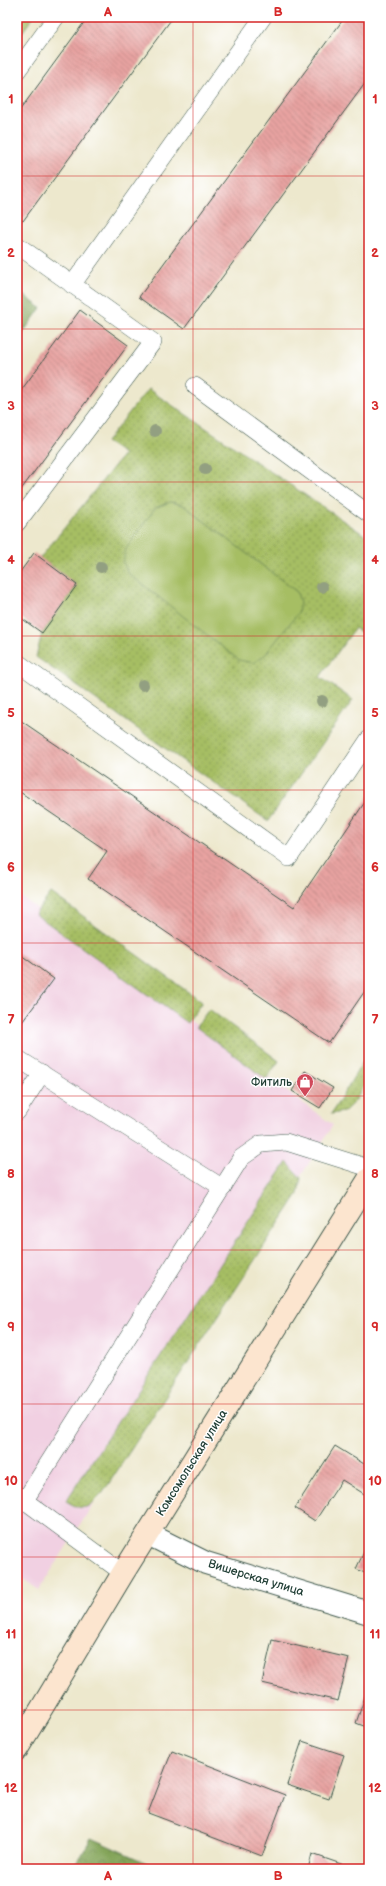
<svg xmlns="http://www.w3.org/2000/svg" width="386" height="1886" viewBox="0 0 386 1886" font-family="'Balsamiq Sans',sans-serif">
  <defs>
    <pattern id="grass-dots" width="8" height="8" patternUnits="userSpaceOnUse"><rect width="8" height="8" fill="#a6be64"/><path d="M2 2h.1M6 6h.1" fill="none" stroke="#879c53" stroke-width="1.8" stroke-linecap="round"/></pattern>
    <pattern id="forest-crowns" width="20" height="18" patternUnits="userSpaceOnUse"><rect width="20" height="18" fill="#84a55a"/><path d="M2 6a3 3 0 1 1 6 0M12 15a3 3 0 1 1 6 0" fill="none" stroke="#6b884b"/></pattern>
    <pattern id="building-back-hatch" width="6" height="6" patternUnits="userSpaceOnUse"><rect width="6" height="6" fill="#e8a3a1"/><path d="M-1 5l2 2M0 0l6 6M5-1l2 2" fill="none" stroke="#bb8684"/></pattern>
  </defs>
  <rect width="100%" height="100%" fill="#fff"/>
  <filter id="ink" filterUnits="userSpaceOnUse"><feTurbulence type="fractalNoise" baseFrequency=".025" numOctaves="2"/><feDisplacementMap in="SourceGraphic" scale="8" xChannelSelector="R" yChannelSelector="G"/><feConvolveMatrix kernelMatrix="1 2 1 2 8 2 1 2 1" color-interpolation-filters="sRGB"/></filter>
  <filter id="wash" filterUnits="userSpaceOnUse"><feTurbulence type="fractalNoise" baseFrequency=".012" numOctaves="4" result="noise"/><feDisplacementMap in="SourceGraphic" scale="16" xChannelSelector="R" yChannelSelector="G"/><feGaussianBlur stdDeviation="0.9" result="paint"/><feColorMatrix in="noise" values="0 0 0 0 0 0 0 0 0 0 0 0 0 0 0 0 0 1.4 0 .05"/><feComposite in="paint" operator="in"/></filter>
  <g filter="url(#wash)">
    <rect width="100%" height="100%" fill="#ede8cd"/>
    <!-- built -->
    <polygon fill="#f1d0e2" points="17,894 333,1125 39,1590 17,1575"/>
    <!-- grass -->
    <g fill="url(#grass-dots)" stroke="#627e4c" fill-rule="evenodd">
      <polygon points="17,17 33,17 17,40"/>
      <path d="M148 389 369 538V638L355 628 320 677 353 700 268 821 36 657 42 633 77 585 40 558 124 454 106 442ZM170 502 183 505 297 592 239 659 128 573Z"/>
      <polygon points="51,893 202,1002 187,1023 35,914"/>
      <polygon points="209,1009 279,1061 266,1079 196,1027"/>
      <polygon points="369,1052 369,1077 355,1101 344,1112 331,1114"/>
      <path d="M287 1162 301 1178 298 1194 102 1494C87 1509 84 1512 66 1501Z"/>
    </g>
    <!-- forest -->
    <g fill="url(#forest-crowns)" stroke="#527147">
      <polygon points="17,290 41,308 17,341"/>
      <polygon points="91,1838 160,1869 74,1869"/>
    </g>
    <!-- garden -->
    <polygon fill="#a6be64" stroke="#627e4c" points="170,502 183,505 297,592 300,603 298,613 265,655 253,663 239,660 128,573 123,562 126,549 155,508"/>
    <g id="blocks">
      <!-- building -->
      <g fill="url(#building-back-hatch)">
        <polygon points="88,17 173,17 23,221 17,217 17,114"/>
        <polygon points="345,17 369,17 369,78 184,329 139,297"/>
        <polygon points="80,310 128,345 17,495 17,396"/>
        <polygon points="34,553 77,585 42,633 17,615 17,576"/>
        <polygon points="17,718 294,907 369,796 369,985 329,1043 88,879 107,851 17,790"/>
        <polygon points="17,952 54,979 17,1029"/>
        <polygon points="305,1071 333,1088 320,1108 292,1091"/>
        <polygon points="335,1446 369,1467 369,1497 342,1480 315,1521 295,1508"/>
        <polygon points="369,1541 369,1575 356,1569"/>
        <polygon points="272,1640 349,1658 338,1701 262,1683"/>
        <polygon points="369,1685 369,1728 356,1723"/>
        <polygon points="302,1741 344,1755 329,1799 287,1785"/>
        <polygon points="172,1751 285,1795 262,1856 148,1813"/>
        <polygon points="312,1854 356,1869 308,1869"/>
      </g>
    </g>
  </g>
  <g filter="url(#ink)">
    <use href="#blocks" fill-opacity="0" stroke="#3e574b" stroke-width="1"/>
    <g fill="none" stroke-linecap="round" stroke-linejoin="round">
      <!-- service casing -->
      <g stroke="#3e574b" stroke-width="18">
        <g id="service">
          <polyline points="17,71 56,17"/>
          <polyline points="17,245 153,342 17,523"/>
          <polyline points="72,285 263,17"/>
          <polyline points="195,386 369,514"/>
          <polyline points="17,662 289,858 369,739"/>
          <polyline points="17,1058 223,1188"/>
          <polyline points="17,1112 42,1073"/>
          <polyline points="17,1495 123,1573"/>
          <polyline points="25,1500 241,1158 261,1144 286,1142 369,1168"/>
        </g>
      </g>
      <!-- minor casing -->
      <g stroke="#3e574b" stroke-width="24">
        <polyline id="minor" points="148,1534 206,1563 369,1613"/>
      </g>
      <!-- secondary casing -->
      <g stroke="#3e574b" stroke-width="24">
        <polyline id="secondary" points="17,1749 123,1573 369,1179"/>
      </g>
      <!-- service -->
      <use href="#service" stroke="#fff" stroke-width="17"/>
      <!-- minor -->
      <use href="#minor" stroke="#fff" stroke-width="22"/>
      <!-- secondary -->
      <use href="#secondary" stroke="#fce5cf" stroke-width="22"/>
    </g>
    <!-- trees -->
    <g fill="#929f81">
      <circle cx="155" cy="431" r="6"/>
      <circle cx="205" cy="469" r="6"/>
      <circle cx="101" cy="567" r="6"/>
      <circle cx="322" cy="587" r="6"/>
      <circle cx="143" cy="685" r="6"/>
      <circle cx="322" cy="701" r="6"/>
    </g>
  </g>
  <!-- grid -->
  <path fill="none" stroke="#d62828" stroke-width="1" stroke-opacity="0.55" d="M193 17V1869M17 176H369M17 329H369M17 482H369M17 636H369M17 790H369M17 943H369M17 1096H369M17 1250H369M17 1404H369M17 1557H369M17 1710H369"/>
  <!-- icons -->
  <defs>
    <g id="shop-pin" transform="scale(0.9)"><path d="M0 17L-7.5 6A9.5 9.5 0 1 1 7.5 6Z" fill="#d1495b" stroke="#fff"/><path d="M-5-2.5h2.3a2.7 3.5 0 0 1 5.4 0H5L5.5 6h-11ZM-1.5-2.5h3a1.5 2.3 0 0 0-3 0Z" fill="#fff"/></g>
  </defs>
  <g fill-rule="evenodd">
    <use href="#shop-pin" x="305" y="1082"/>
  </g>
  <g text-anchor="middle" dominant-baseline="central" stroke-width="3" stroke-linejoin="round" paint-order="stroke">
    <!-- poi labels -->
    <g font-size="12" fill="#1f3d34" stroke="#fff" text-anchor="end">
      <text x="292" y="1082">Фитиль</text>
    </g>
    <!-- street labels -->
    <g font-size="12" fill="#1f3d34" stroke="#fff">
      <text transform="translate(192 1463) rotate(-58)">Комсомольская улица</text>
      <text transform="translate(256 1578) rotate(17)">Вишерская улица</text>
    </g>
  </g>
  <!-- margin -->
  <rect width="386" height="1886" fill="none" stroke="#fff" stroke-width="44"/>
  <rect x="22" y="22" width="342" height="1842" fill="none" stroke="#d62828" stroke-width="1.5"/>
  <g font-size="13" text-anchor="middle" font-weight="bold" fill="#d62828">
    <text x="108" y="16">A</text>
    <text x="278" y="16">B</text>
    <text x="11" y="103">1</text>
    <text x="375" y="103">1</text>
    <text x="11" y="257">2</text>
    <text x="375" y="257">2</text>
    <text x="11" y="410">3</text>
    <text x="375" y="410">3</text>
    <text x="11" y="564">4</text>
    <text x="375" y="564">4</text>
    <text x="11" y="717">5</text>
    <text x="375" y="717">5</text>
    <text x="11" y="871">6</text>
    <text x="375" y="871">6</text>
    <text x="11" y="1024">7</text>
    <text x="375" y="1024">7</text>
    <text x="11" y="1178">8</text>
    <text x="375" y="1178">8</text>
    <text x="11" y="1331">9</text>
    <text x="375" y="1331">9</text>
    <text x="11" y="1485">10</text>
    <text x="375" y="1485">10</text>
    <text x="11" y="1638">11</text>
    <text x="375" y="1638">11</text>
    <text x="11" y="1792">12</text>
    <text x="375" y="1792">12</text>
    <text x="108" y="1880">A</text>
    <text x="278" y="1880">B</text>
  </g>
</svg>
